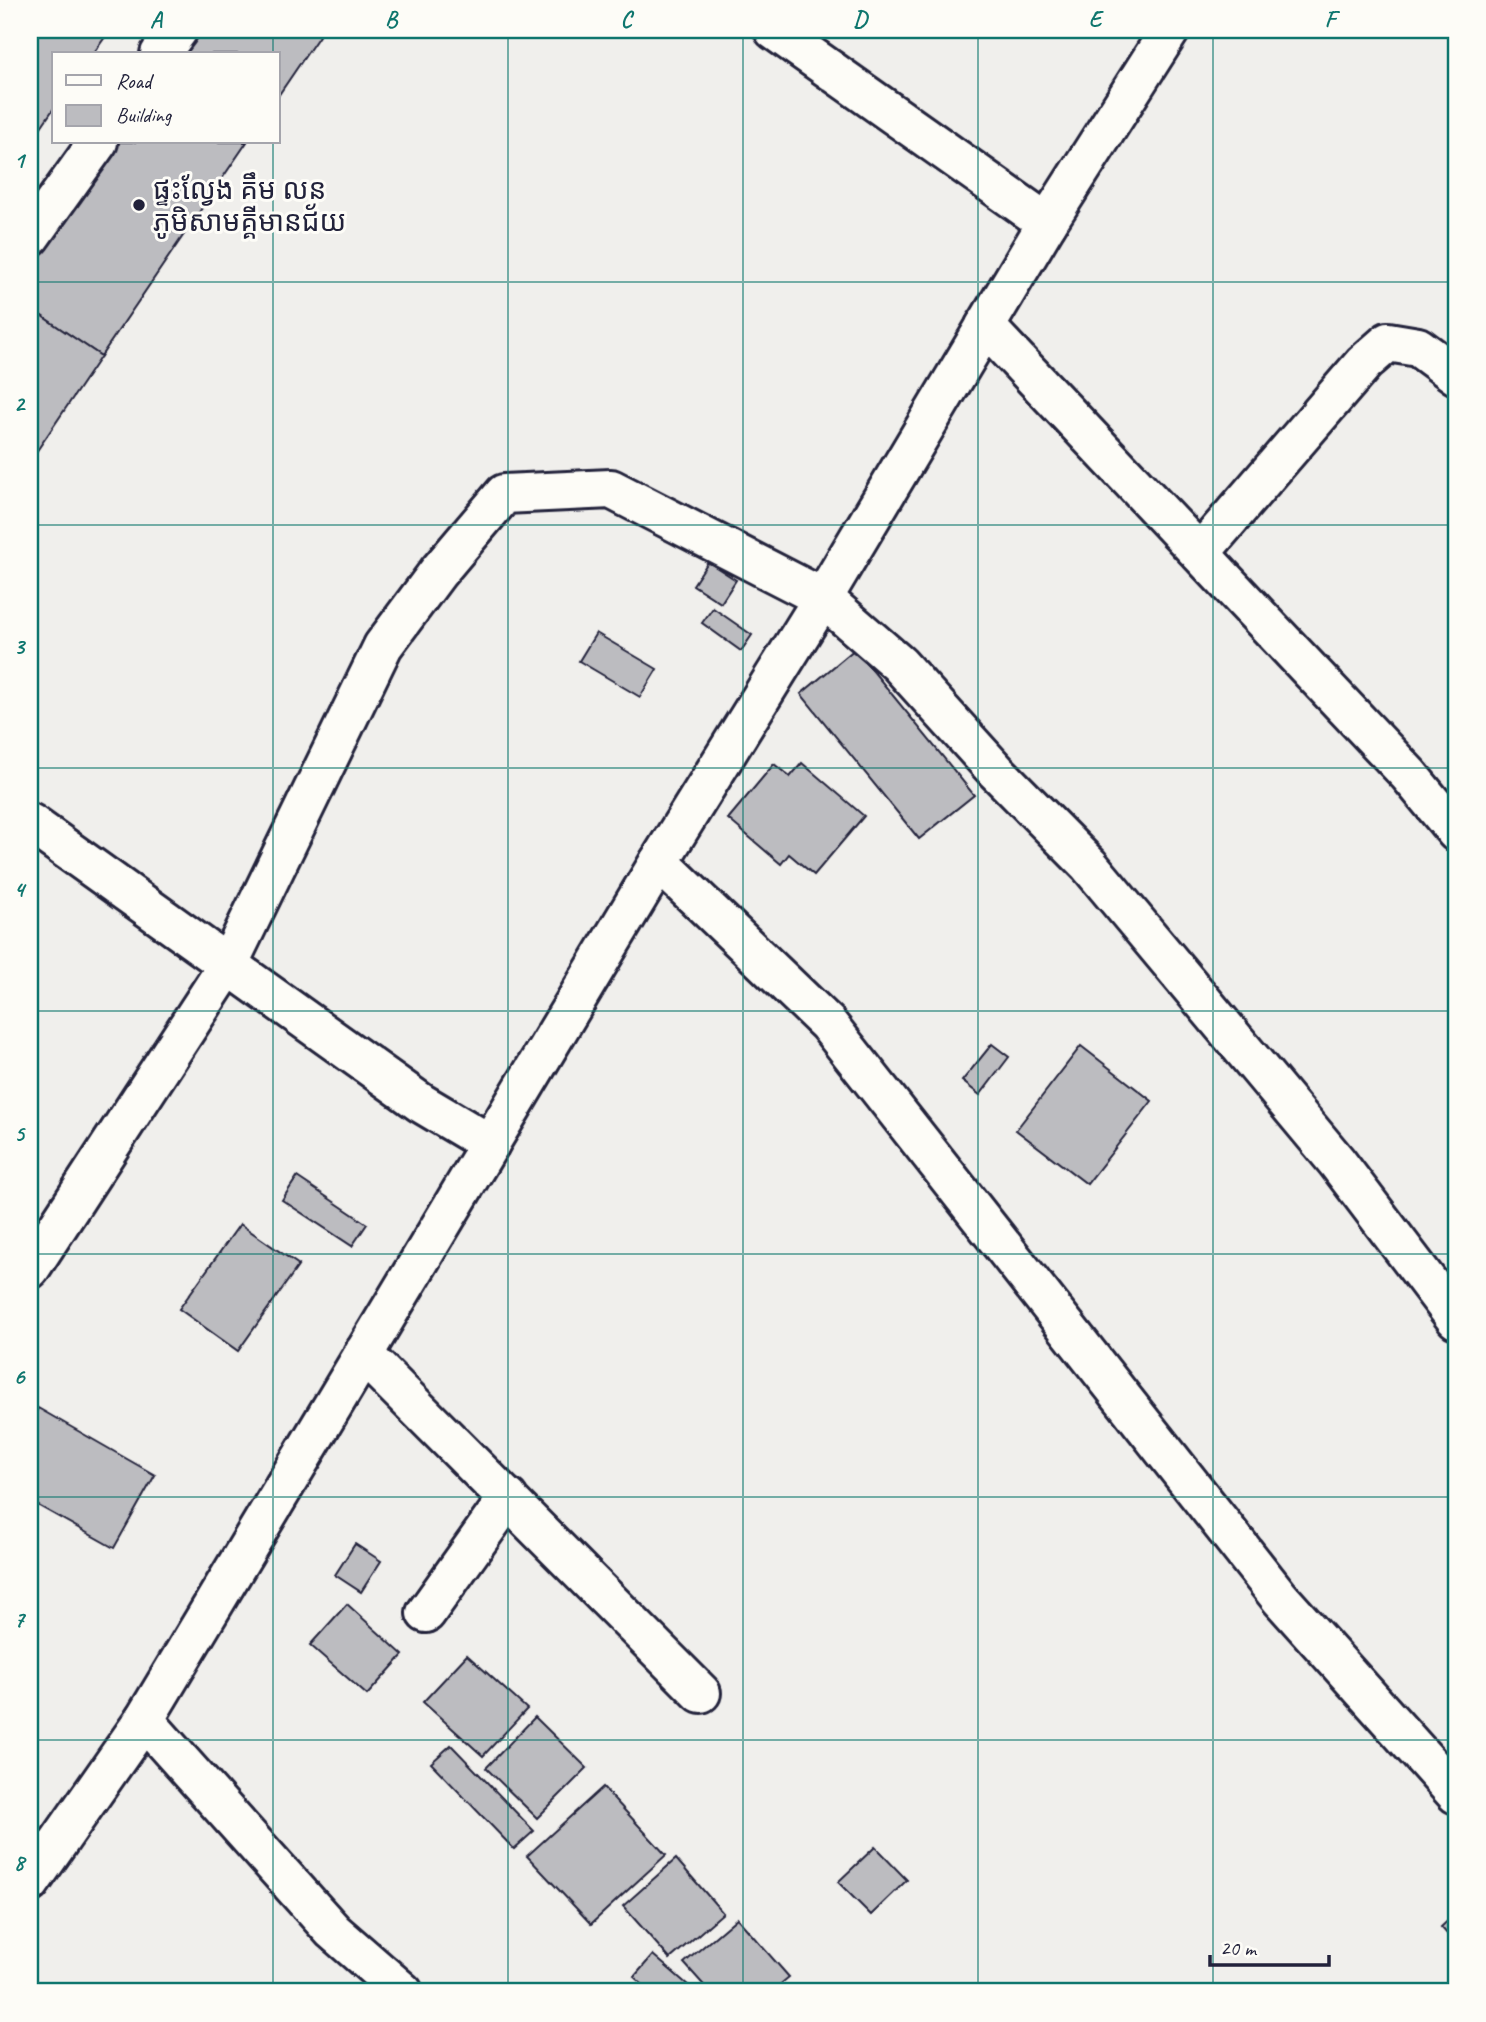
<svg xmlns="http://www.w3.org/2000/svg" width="1486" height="2022" viewBox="0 0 1486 2022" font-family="Caveat,'Noto Sans Khmer',sans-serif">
  <rect width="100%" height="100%" fill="#f0efec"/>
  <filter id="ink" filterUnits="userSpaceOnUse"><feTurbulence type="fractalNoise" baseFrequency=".0143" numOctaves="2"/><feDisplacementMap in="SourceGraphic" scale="14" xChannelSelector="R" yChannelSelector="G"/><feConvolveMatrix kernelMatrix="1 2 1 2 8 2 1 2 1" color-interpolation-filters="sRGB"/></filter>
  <g filter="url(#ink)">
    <!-- building -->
    <g fill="#bcbcc0" stroke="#22223b" stroke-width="2">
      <polygon points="30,30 110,30 93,54 54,54 54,108 30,143"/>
      <polygon points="195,30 323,30 278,96 278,54 178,54"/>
      <polygon points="117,142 247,142 101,356 30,308 30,268"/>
      <polygon points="30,308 101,356 30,461"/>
      <polygon points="708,562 736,580 721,603 693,585"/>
      <polygon points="713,608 752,635 741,651 702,623"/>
      <polygon points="596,633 657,669 640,697 579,661"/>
      <polygon points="855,649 974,795 919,839 801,694"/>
      <polygon points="802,763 864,816 814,875 789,854 781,864 728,819 774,764 790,777"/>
      <polygon points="992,1044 1009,1057 980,1095 962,1081"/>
      <polygon points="1081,1046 1152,1101 1087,1184 1016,1130"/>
      <polygon points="297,1177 367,1224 352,1246 282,1200"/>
      <polygon points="240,1224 299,1265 238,1351 179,1309"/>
      <polygon points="38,1408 155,1475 114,1548 30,1501 30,1423"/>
      <polygon points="355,1544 381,1561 361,1592 335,1575"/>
      <polygon points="347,1604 403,1655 367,1695 310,1645"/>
      <polygon points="467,1655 527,1709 483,1756 423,1702"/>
      <polygon points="535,1717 587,1768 537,1818 486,1768"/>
      <polygon points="451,1745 534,1831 514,1849 431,1763"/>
      <polygon points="603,1787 666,1855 591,1924 527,1856"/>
      <polygon points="875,1847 907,1880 871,1915 838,1882"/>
      <polygon points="676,1859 723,1913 670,1959 623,1906"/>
      <polygon points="1456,1913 1456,1944 1441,1927"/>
      <polygon points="737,1918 789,1977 771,1992 710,1992 684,1963"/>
      <polygon points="653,1955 696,1992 651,1992 634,1977"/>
    </g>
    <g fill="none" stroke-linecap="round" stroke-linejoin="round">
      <!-- minor casing -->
      <g stroke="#22223b" stroke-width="44">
        <g id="minor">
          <polyline points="774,30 1047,223"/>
          <polyline points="160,54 178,30"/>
          <polyline points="30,237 98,142"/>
          <polyline points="985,326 1409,775 1456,832"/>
          <polyline points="1200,553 1364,363 1388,342 1418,347 1456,375"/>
          <polyline points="30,823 421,1103 490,1144"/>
          <polyline points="659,862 827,1023 1280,1598 1456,1794"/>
          <polyline points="30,1269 228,965 383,646 438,572 504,494 611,489 823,598 899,664 996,771 1089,865 1337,1162 1456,1319"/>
          <polyline points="363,1354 701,1693"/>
          <polyline points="426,1613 508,1498"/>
          <polyline points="144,1720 333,1931 403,1992"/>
          <polyline points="30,1883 144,1720 659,862 823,598 1047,223 1170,30"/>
        </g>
      </g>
      <!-- minor -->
      <use href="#minor" stroke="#fdfcf7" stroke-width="38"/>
    </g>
  </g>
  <!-- grid -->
  <path fill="none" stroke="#0f766e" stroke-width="2" stroke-opacity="0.55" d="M273 30V54M508 30V1992M743 30V1992M978 30V1992M1213 30V1992M273 142V1992M30 282H1456M30 525H1456M30 768H1456M30 1011H1456M30 1254H1456M30 1497H1456M30 1740H1456"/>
  <!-- markers -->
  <circle fill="#22223b" stroke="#fdfcf7" stroke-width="2.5" cx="139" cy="205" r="7"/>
  <g text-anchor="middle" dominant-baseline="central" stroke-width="6" stroke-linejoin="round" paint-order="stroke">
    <!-- poi labels -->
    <g font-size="28" fill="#22223b" stroke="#fdfcf7" text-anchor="start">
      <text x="153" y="189">ផ្ទះល្វែង គឹម លន<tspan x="153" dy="32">ភូមិសាមគ្គីមានជ័យ</tspan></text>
    </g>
  </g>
  <!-- margin -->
  <rect width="1486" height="2022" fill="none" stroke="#fdfcf7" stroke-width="77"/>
  <!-- legend -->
  <rect x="52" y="52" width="228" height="91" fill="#fdfcf7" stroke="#a5a5ac" stroke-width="2"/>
  <rect x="66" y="75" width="35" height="10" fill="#fdfcf7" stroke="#a5a5ac" stroke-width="2"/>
  <text x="116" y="88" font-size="21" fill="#22223b">Road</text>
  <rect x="66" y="105" width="35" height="21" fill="#bcbcc0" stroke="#a5a5ac" stroke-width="2"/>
  <text x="116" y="122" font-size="21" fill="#22223b">Building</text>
  <!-- scale -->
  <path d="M1210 1955v10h119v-10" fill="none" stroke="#22223b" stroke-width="3.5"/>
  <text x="1220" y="1955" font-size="21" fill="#22223b" stroke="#fdfcf7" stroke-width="5" paint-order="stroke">20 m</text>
  <rect x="38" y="38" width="1410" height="1945" fill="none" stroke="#0f766e" stroke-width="2.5"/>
  <g font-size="23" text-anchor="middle" font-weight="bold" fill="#0f766e">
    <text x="156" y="27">A</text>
    <text x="391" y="27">B</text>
    <text x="626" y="27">C</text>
    <text x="860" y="27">D</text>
    <text x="1095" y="27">E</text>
    <text x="1330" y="27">F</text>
    <text x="19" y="168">1</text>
    <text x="19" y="411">2</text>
    <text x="19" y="654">3</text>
    <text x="19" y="897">4</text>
    <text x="19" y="1141">5</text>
    <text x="19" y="1384">6</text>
    <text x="19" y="1627">7</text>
    <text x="19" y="1870">8</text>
  </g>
</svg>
